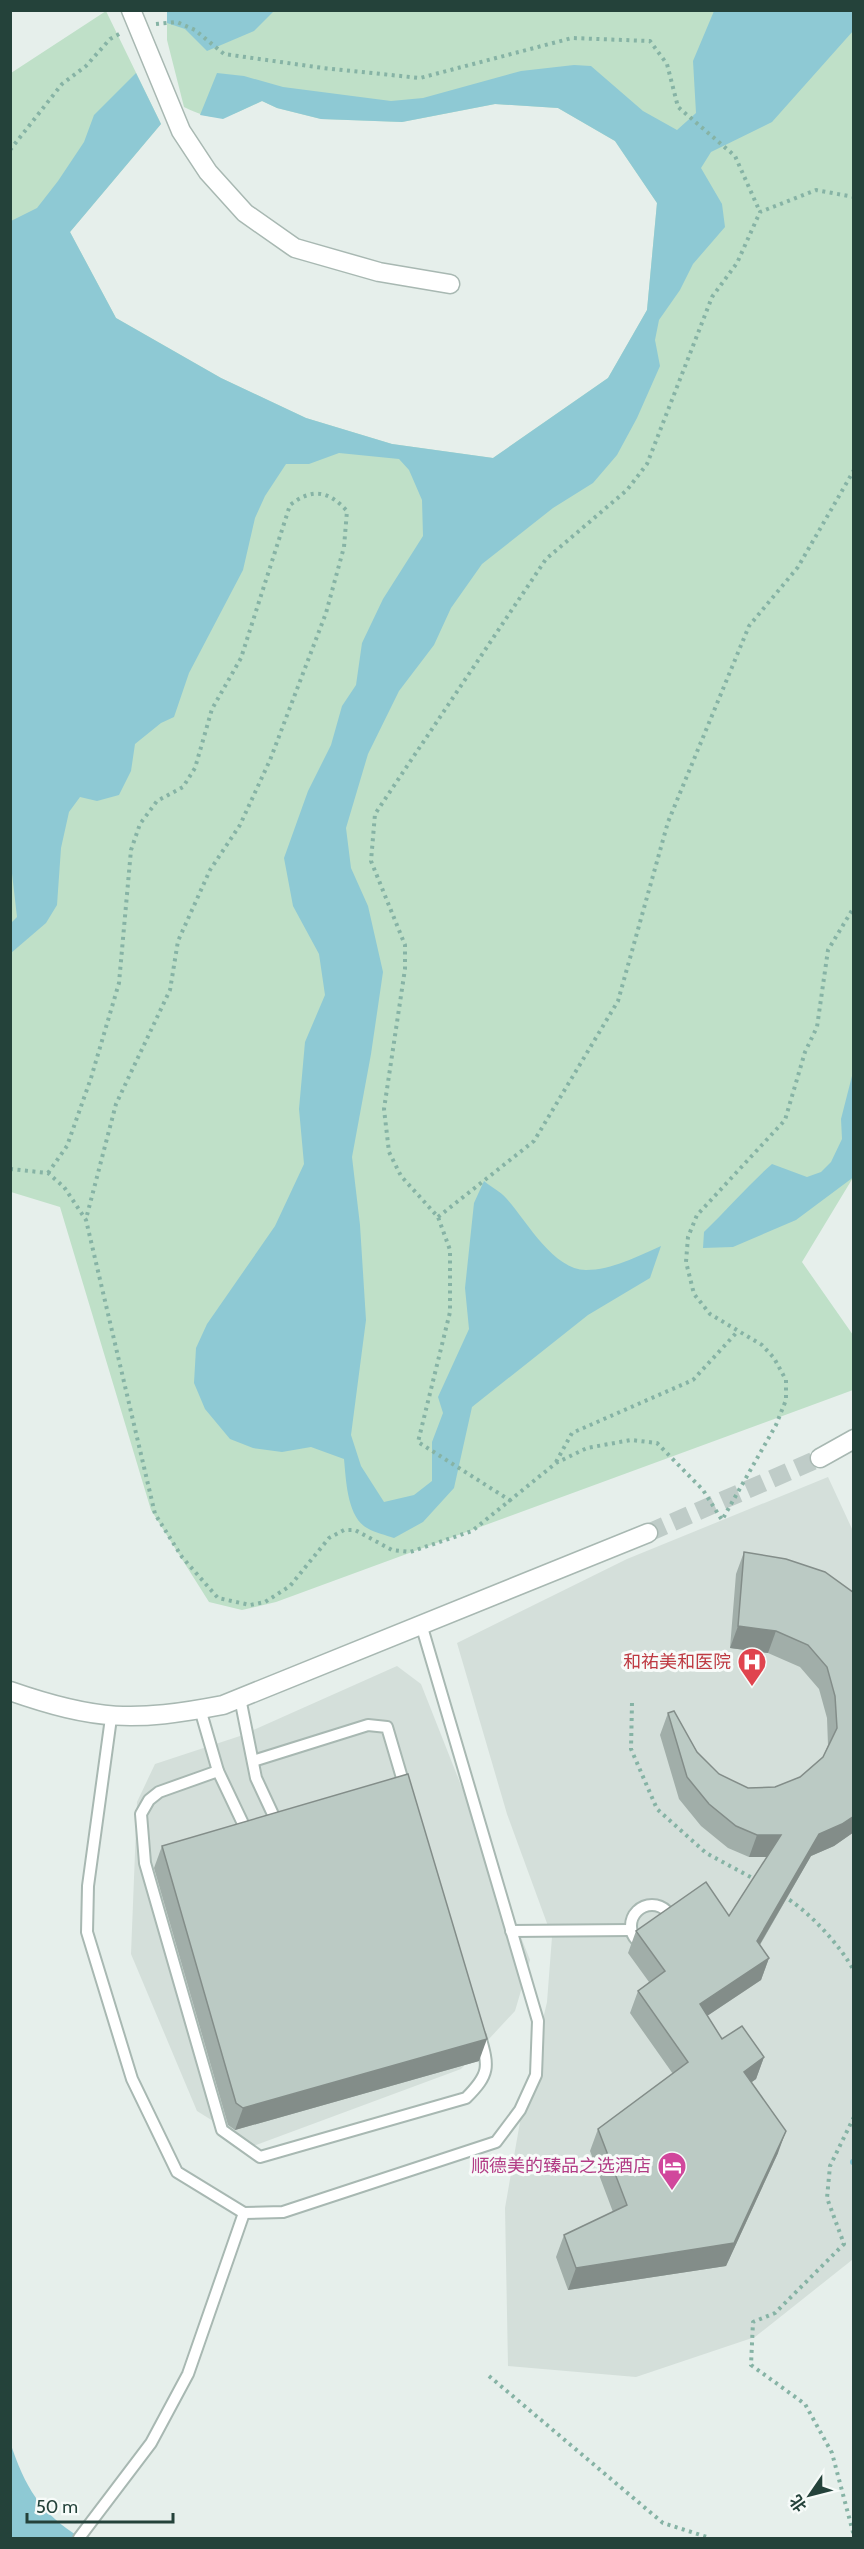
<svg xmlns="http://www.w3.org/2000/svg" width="864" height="2549" viewBox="0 0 864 2549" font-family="Cabin,'Noto Sans SC',sans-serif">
  <rect width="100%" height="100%" fill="#e6efeb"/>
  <!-- built -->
  <g fill="#d4dfda">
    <polygon points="828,1477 853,1531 852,2260 755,2337 636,2377 508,2366 505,2208 524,2099 547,2002 552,1937 507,1814 457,1643 627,1559"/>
    <polygon points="397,1666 421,1684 530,1960 515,2011 461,2069 253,2146 197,2111 131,1954 137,1802 155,1764 240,1736"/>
  </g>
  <!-- green -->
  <path fill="#bfe0c8" d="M106 11 161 124 70 232 116 318 221 378 306 418 392 444 493 458 608 378 647 310 657 203 615 141 558 108 495 104 402 122 321 119 277 108 262 101C229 116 220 125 184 107L167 40V11H853L854 1176 802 1262 853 1335V1390L276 1602 242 1610 209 1602 151 1510 60 1207 11 1192V73Z"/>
  <!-- water -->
  <g fill="#8ec9d4">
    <polygon points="167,11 167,10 274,11 254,31 207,51 185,29 167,23"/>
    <path d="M714 11H853V31L772 122 711 152 701 168 722 204 725 227 693 264 680 290 659 320 655 340 660 366 637 418 617 455 593 483 553 508 482 564 451 608 434 645 399 691 368 754 346 828 351 868 368 906 383 972 371 1054 352 1157 360 1225 366 1320 351 1435 361 1466 384 1502 414 1495 432 1481V1442L443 1413 438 1397 469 1329 465 1288 474 1203 484 1181C491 1187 500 1191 506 1198 526 1220 553 1270 586 1270 612 1270 638 1256 661 1246L650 1278 588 1315 472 1407 454 1488 423 1522 394 1538C386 1535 375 1533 367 1528 347 1517 346 1479 344 1459L311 1447 282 1452 253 1448 230 1439 205 1409 194 1383 196 1348 207 1324 275 1226 304 1164 299 1109 305 1042 325 995 319 954 293 906 284 858 308 791 331 745 342 706 356 685 362 643 383 599 423 536 422 500 409 470 399 459 339 453 309 464H286L265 496 255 518 243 570 189 673 174 717 161 723 135 744 131 771 119 795 97 801 80 797 69 812 61 848 57 905 46 923 11 953V923L17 917 10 856 11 221 37 208 58 181 84 142 94 115 136 73 161 124 70 232 116 318 221 378 306 418 392 444 493 458 608 378 647 310 657 203 615 141 558 108 495 104 402 122 321 119 277 108 262 101 223 119 200 115 217 73 244 76 283 87 391 101 423 98 521 71 574 65 591 66 643 111 677 130 696 113 693 61Z"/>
    <path d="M853 1072 854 1176 851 1179 796 1220 733 1247 703 1248 704 1232C727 1210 748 1185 772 1164L807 1177 821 1172 831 1162 842 1139 841 1119Z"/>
    <path d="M10 2442C25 2487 40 2513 81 2538H11Z"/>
  </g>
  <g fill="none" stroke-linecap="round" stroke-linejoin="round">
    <!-- stream -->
    <polyline stroke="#8ec9d4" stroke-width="6" points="853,2162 854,2162"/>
    <!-- street-tunnel -->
    <polyline stroke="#bfccc8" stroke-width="18" stroke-dasharray="18 9" stroke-linecap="butt" points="648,1533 820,1458"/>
    <!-- lane casing -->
    <g stroke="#a8b8b2" stroke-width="14">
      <g id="lane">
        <polyline points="240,1698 256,1778 277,1823"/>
        <polyline points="200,1709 218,1771 247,1832"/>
        <polyline points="111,1718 88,1886 87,1932 132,2079 177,2172 244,2213 283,2212 496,2142 520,2110 536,2075 538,2021 421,1624"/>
        <polyline points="253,1761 368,1725 387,1727 405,1788"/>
        <path d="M218 1771 159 1792 149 1800 141 1814 145 1863 222 2130 260 2157 466 2098C490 2074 489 2067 480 2036"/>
        <circle cx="652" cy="1926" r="21"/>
        <polyline points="511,1931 631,1930"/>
        <polyline points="79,2538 151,2443 188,2374 244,2213"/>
      </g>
    </g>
    <!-- street casing -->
    <g stroke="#a8b8b2" stroke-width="21">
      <g id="street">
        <polyline points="131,10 181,131 208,172 245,213 295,248 379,272 450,284"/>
        <polyline points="820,1458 854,1439"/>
        <path d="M10 1691C96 1721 134 1722 223 1705L648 1533"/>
      </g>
    </g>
    <!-- path -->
    <g stroke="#86b3a5" stroke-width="4" stroke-dasharray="3 4.5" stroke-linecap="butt">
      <polyline points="156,24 177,22 195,30 224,54 323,68 420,78 572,38 650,41 667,64 678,107 735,156 760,212"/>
      <polyline points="10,150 62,84 86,66 110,39 123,32"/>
      <polyline points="10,1169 48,1173 64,1187 86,1220 155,1514 182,1557 218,1598 250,1605 265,1602 290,1586 329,1538 344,1530 355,1530 392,1550 410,1552 472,1531 556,1463 587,1448 631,1440 657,1443 703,1490 722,1520 776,1425 786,1400 786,1380 774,1358 762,1345 710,1314 694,1294 686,1262 688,1237 697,1215 785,1120 805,1052 817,1027 828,950 854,907"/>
      <path d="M48 1173 67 1146 91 1078 119 983 131 850 140 824 157 801 183 787 195 768 212 709 241 658 290 505C312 488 328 490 347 511L344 547 326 613 270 760 240 825 210 870 178 941 170 990 116 1104 86 1219"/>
      <polyline points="438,1217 534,1141 618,1001 668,822 749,626 798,567 854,470"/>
      <polyline points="556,1462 572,1433 693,1380 738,1331"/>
      <polyline points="511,1501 418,1442 450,1312 450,1250 438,1217 401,1176 389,1152 384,1109 405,969 405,945 371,861 375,814 546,559 627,490 647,464 712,297 737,263 760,212 816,190 854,197"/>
      <polyline points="632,1703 631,1749 657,1809 706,1853 756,1880"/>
      <path d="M783 1896C807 1909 841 1946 854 1971"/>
      <polyline points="854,2117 830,2166 827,2198 844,2244 775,2313 753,2322 751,2365 805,2404 832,2453 854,2536"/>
      <polyline points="489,2376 663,2523 710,2538"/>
    </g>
    <!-- lane -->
    <use href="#lane" stroke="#fff" stroke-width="10"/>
    <!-- street -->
    <use href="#street" stroke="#fff" stroke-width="18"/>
  </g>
  <!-- wall -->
  <g fill="#a1aea9">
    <polygon points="744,1552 854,1593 854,1832 834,1846 811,1856 760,1945 769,1958 761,1980 707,2016 722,2039 764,2057 756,2079 751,2082 778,2153 726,2266 568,2290 556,2257 564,2235 613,2212 590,2151 598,2129 673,2074 630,2013 638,1991 649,1982 628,1953 636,1931 729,1916 767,1857 749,1857 728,1848 701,1826 679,1799 660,1735 668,1713 697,1752 719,1774 748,1788 775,1787 800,1777 823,1757 828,1745 827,1718 819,1689 800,1667 768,1653 730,1648 736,1574"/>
    <polygon points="162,1846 479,2061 235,2130 228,2125 154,1868"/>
  </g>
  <!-- shaded-wall -->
  <g fill="#838d89">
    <polygon points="738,1626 776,1631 768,1653 730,1648"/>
    <polygon points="854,1816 854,1832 834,1846 811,1856 749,1963 757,1941 819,1834"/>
    <polygon points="757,1835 781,1835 773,1857 749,1857"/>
    <polygon points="769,1958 761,1980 692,2026 700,2004"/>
    <polygon points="487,2039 479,2061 235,2130 243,2108"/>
    <polygon points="764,2057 756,2079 736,2094 744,2072"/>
    <polygon points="786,2131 778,2153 726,2266 568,2290 576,2268"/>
  </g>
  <!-- building -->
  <g fill="#bbcac4" stroke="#838d89" stroke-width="1.5">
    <polygon points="744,1552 786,1559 825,1572 854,1593 854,1816 842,1824 819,1834 757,1941 769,1958 700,2004 722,2039 742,2026 764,2057 744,2072 786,2131 734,2243 576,2268 564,2235 627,2205 598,2129 688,2062 638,1991 665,1971 636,1931 706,1882 729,1916 781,1835 757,1835 736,1826 709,1804 687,1777 668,1713 674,1711 697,1752 719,1774 748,1788 775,1787 800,1777 823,1757 837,1728 835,1696 827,1667 808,1645 776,1631 738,1626"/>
    <polygon points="408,1774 487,2039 243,2108 236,2103 162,1846"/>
  </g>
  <!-- icons -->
  <defs>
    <g id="hospital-pin" transform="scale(1.5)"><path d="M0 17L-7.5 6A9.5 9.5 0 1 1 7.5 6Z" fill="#e0444e" stroke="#f7fbf9"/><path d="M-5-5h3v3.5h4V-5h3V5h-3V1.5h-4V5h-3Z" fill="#fff"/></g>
    <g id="hotel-pin" transform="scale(1.5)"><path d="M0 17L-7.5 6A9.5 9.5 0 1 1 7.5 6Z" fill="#d1479c" stroke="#f7fbf9"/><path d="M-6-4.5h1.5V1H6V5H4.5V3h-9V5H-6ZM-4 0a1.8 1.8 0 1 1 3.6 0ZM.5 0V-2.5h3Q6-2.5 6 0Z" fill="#fff"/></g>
  </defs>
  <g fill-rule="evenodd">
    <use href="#hospital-pin" x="752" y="1662"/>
    <use href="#hotel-pin" x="672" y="2166"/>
  </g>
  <g text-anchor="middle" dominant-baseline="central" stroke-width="6" stroke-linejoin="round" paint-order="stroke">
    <!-- health labels -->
    <g font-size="18" fill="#be3a42" stroke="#f7fbf9" text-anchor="end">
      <text x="731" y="1662">和祐美和医院</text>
    </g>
    <!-- hotel labels -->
    <g font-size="18" fill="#b23c85" stroke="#f7fbf9" text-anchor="end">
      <text x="651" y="2166">顺德美的臻品之选酒店</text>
    </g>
  </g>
  <!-- border -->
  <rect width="864" height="2549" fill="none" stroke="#24423a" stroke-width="24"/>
  <!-- north arrow -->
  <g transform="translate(810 2495) rotate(235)" stroke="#f7fbf9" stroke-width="4.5" paint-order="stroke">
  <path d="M0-4.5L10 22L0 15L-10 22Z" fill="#24423a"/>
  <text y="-9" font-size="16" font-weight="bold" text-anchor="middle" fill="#24423a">北</text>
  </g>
  <!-- scale -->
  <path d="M27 2513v9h146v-9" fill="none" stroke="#24423a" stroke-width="3"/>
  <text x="36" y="2513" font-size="18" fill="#24423a" stroke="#f7fbf9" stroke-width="4.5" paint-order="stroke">50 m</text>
</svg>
